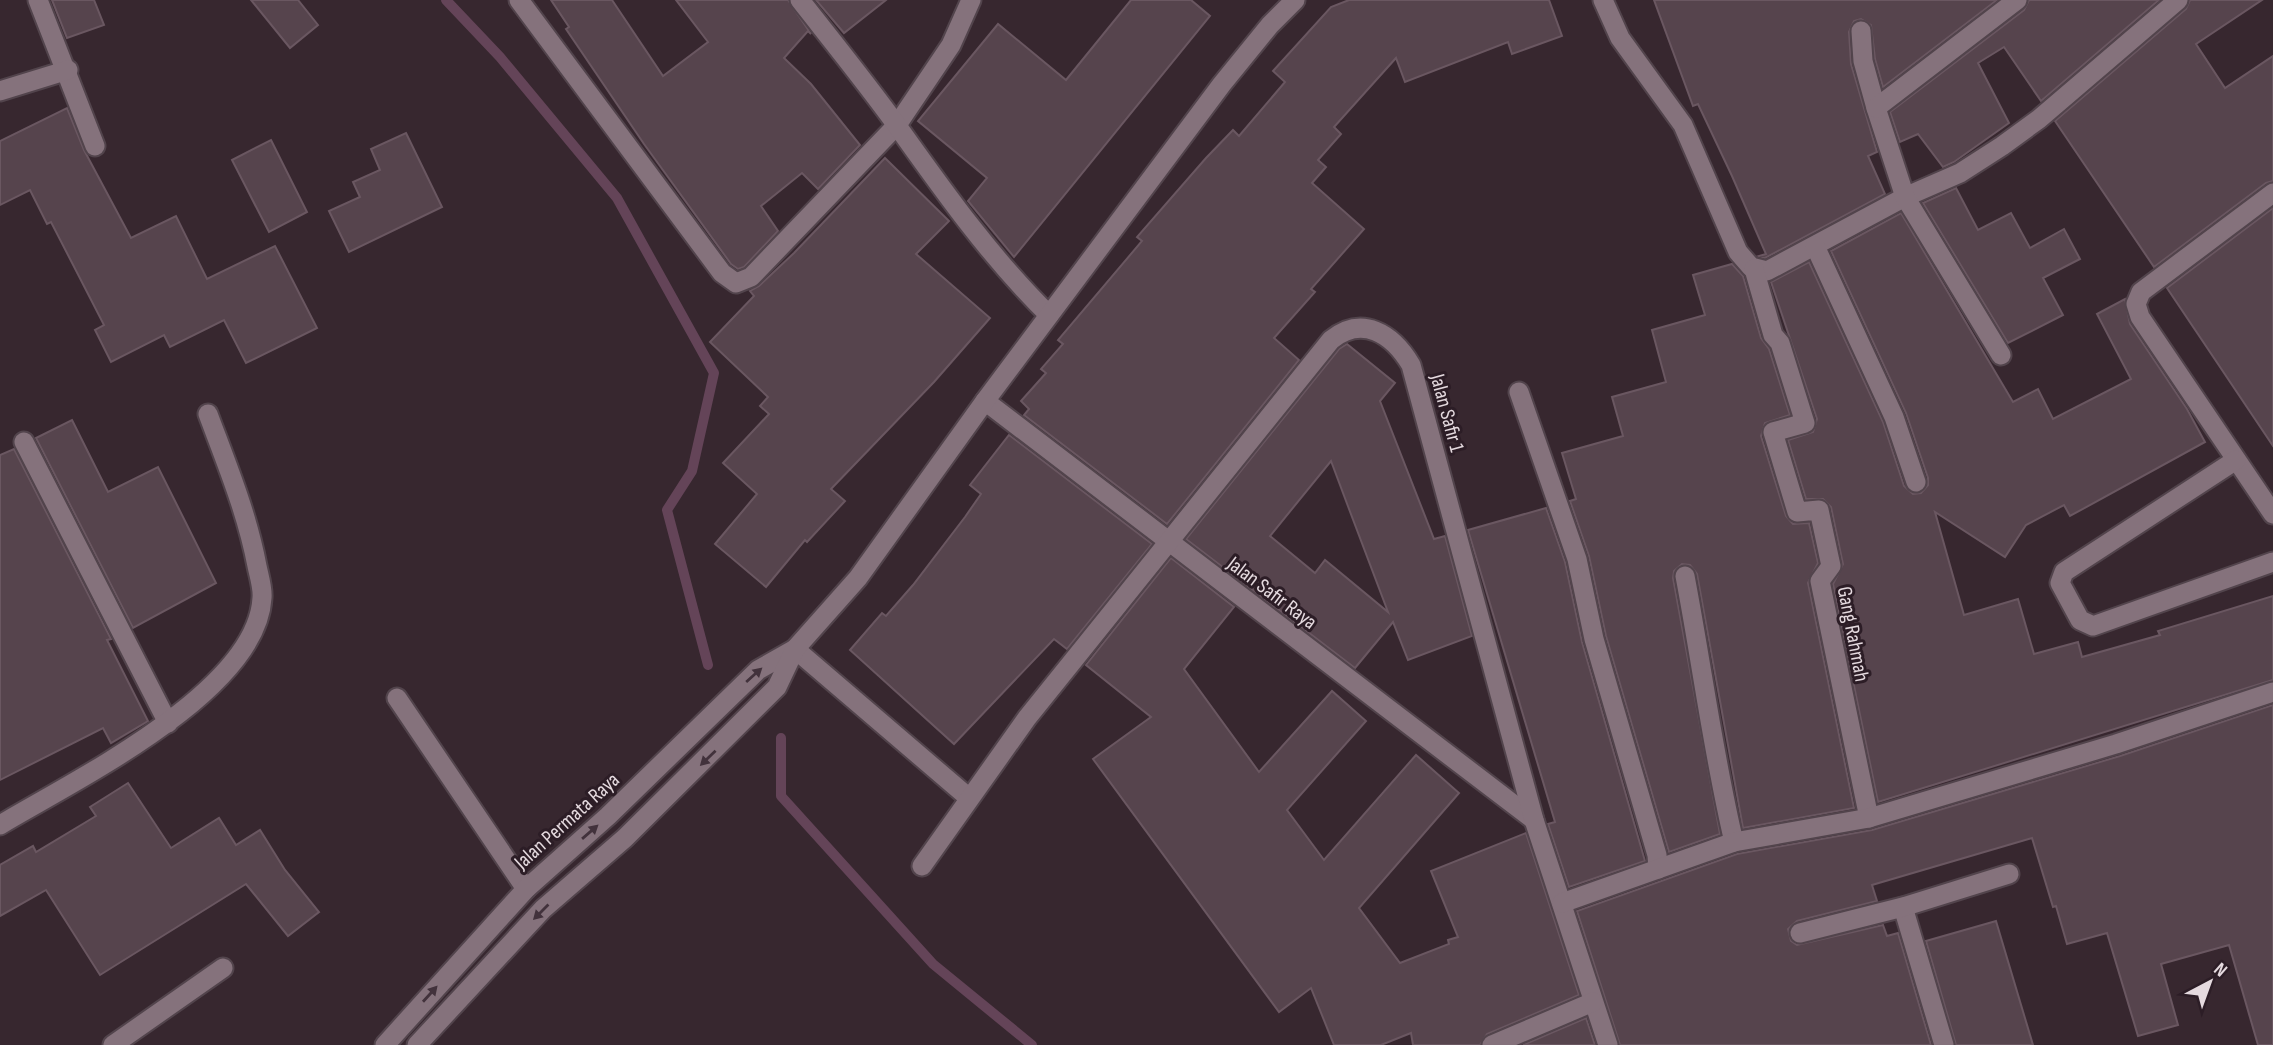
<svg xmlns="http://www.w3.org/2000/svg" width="2273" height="1045" viewBox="0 0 2273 1045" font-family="'Sofia Sans Condensed',sans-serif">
  <rect width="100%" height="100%" fill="#37272f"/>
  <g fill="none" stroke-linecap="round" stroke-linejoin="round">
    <!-- stream -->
    <g stroke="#644458" stroke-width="10">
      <polyline points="446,0 500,57 617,198 714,373 692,471 667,510 708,665"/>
      <polyline points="781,738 781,796 933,964 1032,1045"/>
    </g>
  </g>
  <!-- building -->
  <g fill="#56444d" stroke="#6a5761" stroke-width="2" fill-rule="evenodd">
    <polygon points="52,0 94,0 104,25 67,38"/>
    <polygon points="251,0 298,0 318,25 290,48"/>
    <polygon points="551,0 612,0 663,76 708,42 676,0 788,0 811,34 808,31 784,58 811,84 860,145 818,189 802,173 761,206 778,231 744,267 738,269 731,264 644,144 566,29 569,27"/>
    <polygon points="816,0 886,0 844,33"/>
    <polygon points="1131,0 1191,0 1210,16 1014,257 968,201 987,178 918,121 998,24 1066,80"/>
    <polygon points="1349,0 1549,0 1562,36 1512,54 1508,42 1405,82 1396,58 1334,127 1341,134 1318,160 1326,167 1312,183 1364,229 1311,289 1315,292 1274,338 1299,360 1167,524 1024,415 1029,409 1021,401 1046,373 1041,369 1063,344 1058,340 1142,241 1137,237 1206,158 1233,130 1239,136 1285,82 1273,71 1331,7"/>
    <polygon points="1654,0 1997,0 1883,87 1875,59 1871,25 1861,19 1854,21 1849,32 1851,64 1877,152 1868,156 1885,194 1765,258 1759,256 1766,254 1732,176 1698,104 1693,106"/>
    <polygon points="2029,0 2159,0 2041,101 2004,47 1978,63 2009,123 1954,162 1943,167 1918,134 1900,142 1890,112 2024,10"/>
    <polygon points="2190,0 2262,0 2196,44 2225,88 2273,56 2273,181 2266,183 2154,267 2055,121 2186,9"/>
    <polygon points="67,108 84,150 131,238 176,216 207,279 275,246 317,328 246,363 224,320 170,347 164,335 111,362 95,330 104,325 51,222 47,224 30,190 0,205 0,141"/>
    <polygon points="406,133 442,207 349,252 329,211 360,197 353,182 380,170 371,149"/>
    <polygon points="271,140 307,212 269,232 232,160"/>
    <polygon points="885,158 949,221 916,254 990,318 934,382 831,489 845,501 807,542 805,540 766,587 715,544 757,494 723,463 769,414 760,406 768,397 710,342 754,296 750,291 759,286 794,253"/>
    <polygon points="1956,188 1978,230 2011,213 2030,248 2064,229 2080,259 2043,278 2063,315 2008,343 1923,203"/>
    <polygon points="2273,208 2273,446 2167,288"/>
    <polygon points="1901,213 2013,402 2038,389 2053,419 2131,379 2097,314 2125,299 2130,324 2187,409 2205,442 2070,516 2064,505 2026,525 2005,557 1935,512 1964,615 2018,599 2034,654 2078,642 2082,657 2160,635 2158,631 2273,596 2273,680 1878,802 1833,584 1843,564 1831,507 1823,499 1806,499 1788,440 1813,432 1817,419 1771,282 1809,262 1883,422 1904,486 1913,494 1921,493 1928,485 1928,478 1906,413 1831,251"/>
    <polygon points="1732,264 1743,276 1761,338 1769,349 1790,415 1765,423 1761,436 1786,516 1793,524 1809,523 1818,563 1808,583 1854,808 1743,828 1697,574 1690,565 1682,564 1674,571 1673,578 1720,834 1669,852 1606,636 1589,556 1570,501 1576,499 1562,453 1623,436 1612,397 1666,382 1652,330 1705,315 1693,275"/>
    <path d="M1347 344 1395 383 1380 401 1434 539 1445 536 1472 636 1408 660 1393 622 1355 668 1186 539 1339 349ZM1331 461 1349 509 1388 612 1325 560 1315 573 1270 536Z"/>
    <polygon points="72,420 108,492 158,467 216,583 133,628 36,438"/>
    <polygon points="1009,435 1152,544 1067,649 1054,639 954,744 850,650 882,613 886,616 913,585 965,517 981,494 970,485"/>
    <polygon points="14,449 111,639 107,640 148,721 111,743 103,728 0,780 0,455"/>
    <polygon points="1546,508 1565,562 1582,642 1645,861 1569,887 1548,824 1555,822 1468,530"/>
    <polygon points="1171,558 1234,607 1184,669 1259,772 1332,691 1366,721 1287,810 1324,860 1416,755 1459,793 1359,908 1400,963 1449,944 1448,940 1458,937 1431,871 1526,833 1579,995 1487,1034 1480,1045 1413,1045 1411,1033 1381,1045 1334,1045 1311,988 1279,1012 1093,759 1151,717 1086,665"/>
    <polygon points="2273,705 2273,1045 2258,1045 2229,945 2161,964 2178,1025 2138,1036 2107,933 2067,944 2056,906 2053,907 2032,838 1872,885 1877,901 1797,921 1788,929 1791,941 1797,945 1883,925 1887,936 1898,933 1931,1045 1620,1045 1577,911 1737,854 1872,830 2120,756"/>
    <polygon points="128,783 171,848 219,818 236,845 260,830 285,870 319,912 288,936 246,884 100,975 46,890 0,916 0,865 33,846 36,852 96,816 90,807"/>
    <polygon points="1996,921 2033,1045 1956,1045 1926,941"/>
    <polygon points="1586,1018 1595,1045 1523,1045"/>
  </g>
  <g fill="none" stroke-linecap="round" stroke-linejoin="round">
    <!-- service casing -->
    <g stroke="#52444c" stroke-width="23">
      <g id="service">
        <polyline points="38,0 95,146"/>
        <polyline points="0,91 68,70"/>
        <polyline points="24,442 168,723"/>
        <path d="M0 825C73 781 257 692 262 598 263 588 259 576 257 566 247 513 227 465 208 414"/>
        <polyline points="113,1045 223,968"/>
      </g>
    </g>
    <!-- minor casing -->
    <g stroke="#52444c" stroke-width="23">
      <g id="minor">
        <polyline points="519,0 722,273 736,283 751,277 897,125 951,45 971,0"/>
        <path d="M800 0C833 42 867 84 898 127 945 193 991 258 1049 315"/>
        <polyline points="1603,0 1620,38 1683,125 1738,252 1751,267 1767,271 1905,197 1960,173 2002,146 2039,119 2178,0"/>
        <polyline points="1861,31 1863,61 1876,108 1905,197 2001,355"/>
        <polyline points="1876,108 2017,0"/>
        <polyline points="2273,193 2141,292 2136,304 2140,317 2273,514"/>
        <polyline points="1815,246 1894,417 1916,482"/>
        <polyline points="1754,269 1773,335 1780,343 1805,423 1773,432 1797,512 1819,510 1831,566 1820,581 1869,818"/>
        <polyline points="1519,392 1577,559 1594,639 1657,855 1658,869"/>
        <polyline points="985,401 1534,820"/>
        <polyline points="2236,460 2064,572 2060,583 2080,620 2093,626 2273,562"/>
        <path d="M1685 576C1702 665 1713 754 1734 842"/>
        <polyline points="795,649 969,798"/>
        <polyline points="397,698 526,889"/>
        <path d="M922 866 1027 718 1331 340C1362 315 1392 333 1411 365L1534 820 1608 1045"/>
        <polyline points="1562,903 1734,842 1869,818 2116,744 2273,692"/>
        <polyline points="1903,907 1944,1045"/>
        <polyline points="1800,933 1903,907 2009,874"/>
        <polyline points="385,1045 526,889 608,816 758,670 795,649"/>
        <polyline points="417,1045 543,909 625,838 777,687 795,649 858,578 985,401 1222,84 1270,25 1295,0"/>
        <polyline points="1492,1045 1593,1002"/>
      </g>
    </g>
    <!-- service -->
    <use href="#service" stroke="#85727c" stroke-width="19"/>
    <!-- minor -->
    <use href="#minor" stroke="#85727c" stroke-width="19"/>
  </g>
  <!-- one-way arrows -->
  <defs><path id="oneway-solid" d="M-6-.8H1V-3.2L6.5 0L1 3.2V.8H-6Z" transform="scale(1.75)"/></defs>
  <g fill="#42323c">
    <use href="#oneway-solid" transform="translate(754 675) rotate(-42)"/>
    <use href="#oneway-solid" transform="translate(708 758) rotate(136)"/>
    <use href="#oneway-solid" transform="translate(590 832) rotate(-41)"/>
    <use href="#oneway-solid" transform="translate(541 912) rotate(135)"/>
    <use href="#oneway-solid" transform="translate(430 994) rotate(-48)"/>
  </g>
  <g text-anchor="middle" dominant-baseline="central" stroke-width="6" stroke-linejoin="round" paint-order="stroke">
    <!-- street labels -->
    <g font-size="21" fill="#e5dadf" stroke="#2c1d26">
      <text transform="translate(1447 413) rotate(75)">Jalan Safir 1</text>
      <text transform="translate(1272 593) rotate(37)">Jalan Safir Raya</text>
      <text transform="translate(1853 634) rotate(79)">Gang Rahmah</text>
      <text transform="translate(567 821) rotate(-42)">Jalan Permata Raya</text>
    </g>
  </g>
  <!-- north arrow -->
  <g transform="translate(2210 982) rotate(41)" stroke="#2c1d26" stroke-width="5" paint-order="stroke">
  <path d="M0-5L12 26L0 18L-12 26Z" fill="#e5dadf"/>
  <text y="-10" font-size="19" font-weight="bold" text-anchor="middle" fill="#e5dadf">N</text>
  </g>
</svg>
